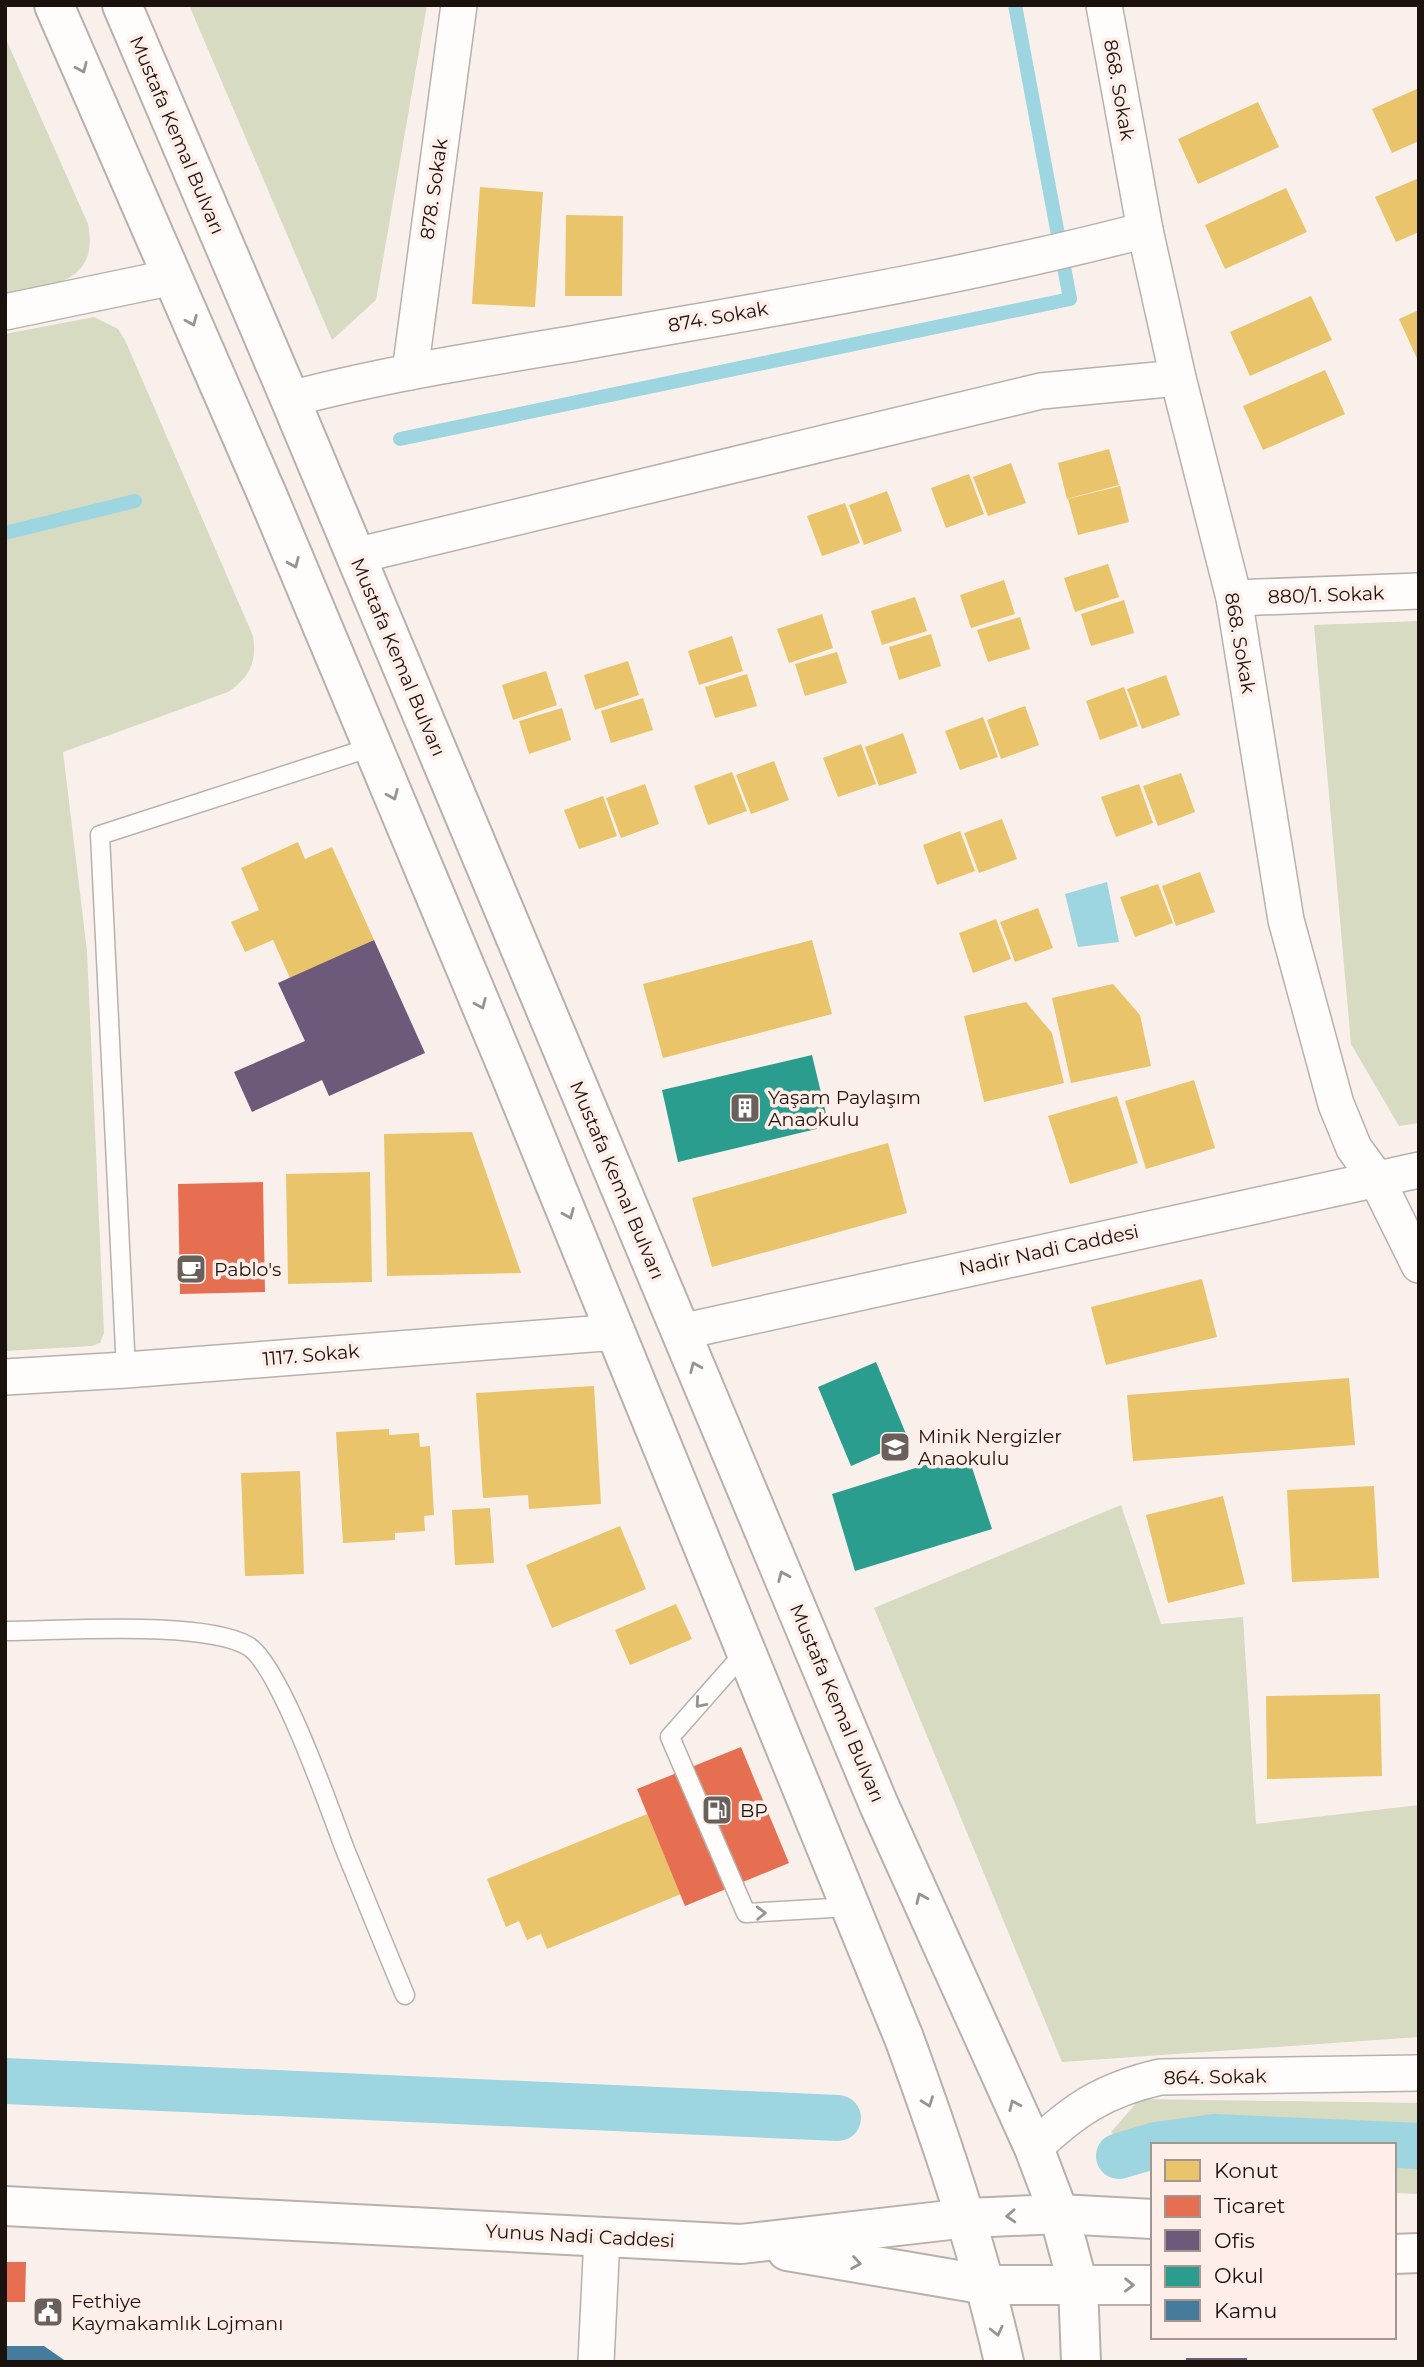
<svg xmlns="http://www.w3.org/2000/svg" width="1424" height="2367" viewBox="0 0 1424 2367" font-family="Montserrat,sans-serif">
  <rect width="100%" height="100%" fill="#f9f0ec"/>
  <!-- green -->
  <g fill="#d6dbc1">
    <polygon points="189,5 427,5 376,300 332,340"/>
    <path d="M5 37 88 224C100 284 50 285 5 295Z"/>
    <path d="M94 317 118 329 125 340 253 636C257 662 250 677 228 692L63 752 87 951 104 1333 100 1343 92 1346 5 1351V334Z"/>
    <polygon points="1419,621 1419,1123 1399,1126 1351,1044 1314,625"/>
    <polygon points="1121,1505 1161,1624 1243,1617 1256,1824 1419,1805 1419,2037 1062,2062 874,1608"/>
    <polygon points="1140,2099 1419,2103 1419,2194 1394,2193 1394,2145 1153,2145 1153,2172 1111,2132"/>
  </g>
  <!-- water -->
  <polygon fill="#9dd5e0" points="1107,882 1119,942 1078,947 1065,894"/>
  <!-- homes -->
  <g fill="#e9c46a">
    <polygon points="1419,88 1419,141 1392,153 1372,109"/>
    <polygon points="1258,102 1279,147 1198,184 1178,139"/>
    <polygon points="1419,178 1419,232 1396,242 1375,197"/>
    <polygon points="480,187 543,192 535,307 472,304"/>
    <polygon points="1286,188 1307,232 1225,269 1205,225"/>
    <polygon points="566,215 623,216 622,296 565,296"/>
    <polygon points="1311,296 1332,340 1250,376 1230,332"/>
    <polygon points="1419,310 1419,363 1399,319"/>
    <polygon points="1325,370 1345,414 1263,450 1243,406"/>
    <polygon points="1109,449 1119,485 1067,499 1058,463"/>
    <polygon points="1011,463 1026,503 988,516 973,477"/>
    <polygon points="969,474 984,514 946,528 931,488"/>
    <polygon points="1120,486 1129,522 1078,535 1068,499"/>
    <polygon points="887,491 902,531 864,545 849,505"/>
    <polygon points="845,503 860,543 822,556 807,516"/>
    <polygon points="1108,564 1119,597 1075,612 1064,578"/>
    <polygon points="1004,580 1015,614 971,628 960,595"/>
    <polygon points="915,597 927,631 882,645 871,611"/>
    <polygon points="1124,600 1134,633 1091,646 1081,614"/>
    <polygon points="822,614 833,648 789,663 777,629"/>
    <polygon points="1020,617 1030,649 988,662 977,630"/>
    <polygon points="931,634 941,666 899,680 889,647"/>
    <polygon points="732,636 743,671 699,685 688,651"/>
    <polygon points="837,652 847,683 805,696 795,664"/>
    <polygon points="628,661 639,695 595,710 584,675"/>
    <polygon points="546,671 557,705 513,720 502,685"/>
    <polygon points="747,674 757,706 715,718 705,687"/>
    <polygon points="1166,675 1180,715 1142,729 1127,689"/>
    <polygon points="1124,687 1138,726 1100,740 1086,701"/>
    <polygon points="643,698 653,730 611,743 601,711"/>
    <polygon points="1025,706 1039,745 1001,759 987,720"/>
    <polygon points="562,708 571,740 529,754 519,721"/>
    <polygon points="983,717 998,757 960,770 945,731"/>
    <polygon points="903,733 917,773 879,786 865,747"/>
    <polygon points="861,744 876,784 838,797 823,758"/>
    <polygon points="774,761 789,800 751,814 736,775"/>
    <polygon points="732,772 747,811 708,825 694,786"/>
    <polygon points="1181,773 1195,812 1158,826 1143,786"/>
    <polygon points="645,784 659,824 621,838 606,798"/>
    <polygon points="1139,784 1153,823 1116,837 1101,797"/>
    <polygon points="603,796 617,836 579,849 564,810"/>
    <polygon points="1002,819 1017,859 979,873 964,833"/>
    <polygon points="960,831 975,871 937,885 923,845"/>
    <polygon points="298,842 305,859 332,847 374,940 290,978 273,940 245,952 231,922 259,910 241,868"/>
    <polygon points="1200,872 1215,912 1176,926 1162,886"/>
    <polygon points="1158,884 1173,923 1135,937 1120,897"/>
    <polygon points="1038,908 1053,948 1015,962 1000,922"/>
    <polygon points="996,919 1011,959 973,973 959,933"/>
    <polygon points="812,940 832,1014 663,1058 643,984"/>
    <polygon points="1113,984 1140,1015 1151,1066 1071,1083 1052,998"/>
    <polygon points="1026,1002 1052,1033 1064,1083 984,1102 964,1016"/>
    <polygon points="1194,1080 1215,1148 1146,1169 1125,1101"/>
    <polygon points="1117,1096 1138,1163 1070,1184 1048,1116"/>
    <polygon points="472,1132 521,1273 387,1276 384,1134"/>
    <polygon points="888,1143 907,1213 712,1267 692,1198"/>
    <polygon points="370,1172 372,1282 288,1284 286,1174"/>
    <polygon points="1202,1279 1217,1337 1106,1365 1091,1307"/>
    <polygon points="1349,1378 1355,1445 1133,1461 1127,1395"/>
    <polygon points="594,1386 601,1504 529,1509 528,1495 483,1498 476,1393"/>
    <polygon points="389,1429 389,1435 419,1433 420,1447 430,1446 434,1515 424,1516 425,1531 395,1533 395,1540 343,1543 336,1432"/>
    <polygon points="300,1471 304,1574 245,1576 241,1473"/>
    <polygon points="1374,1486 1379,1578 1292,1582 1287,1490"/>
    <polygon points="1223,1496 1245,1584 1168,1603 1146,1515"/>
    <polygon points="490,1508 494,1563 455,1565 452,1510"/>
    <polygon points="620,1526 646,1589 552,1628 526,1565"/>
    <polygon points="676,1604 692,1639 630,1665 615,1630"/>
    <polygon points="1380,1694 1382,1776 1267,1779 1266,1696"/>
    <polygon points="647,1814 681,1894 547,1949 541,1934 527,1940 519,1921 506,1927 487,1879"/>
  </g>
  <!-- shops -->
  <g fill="#e76f51">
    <polygon points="263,1182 265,1292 180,1294 178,1184"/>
    <polygon points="741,1747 789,1863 685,1906 637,1789"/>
    <polygon points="5,2262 26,2262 25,2302 5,2302"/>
  </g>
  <!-- offices -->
  <g fill="#6d597a">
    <polygon points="374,940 425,1053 329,1096 322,1080 252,1112 234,1072 305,1041 278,983"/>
    <rect x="1186" y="2358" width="61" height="4"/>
  </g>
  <!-- schools -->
  <g fill="#2a9d8f">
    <polygon points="812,1055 829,1126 678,1162 662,1090"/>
    <polygon points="876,1362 909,1441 851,1466 818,1387"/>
    <polygon points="967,1452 992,1529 855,1571 832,1494"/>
  </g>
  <!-- public -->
  <polygon fill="#457b9d" points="5,2346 44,2346 67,2362 5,2362"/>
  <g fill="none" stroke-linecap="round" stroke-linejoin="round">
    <!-- stream -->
    <g stroke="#9dd5e0" stroke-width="14">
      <polyline points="400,439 1070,299 1015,5"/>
      <polyline points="5,533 135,501"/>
    </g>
    <!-- canal -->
    <g stroke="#9dd5e0" stroke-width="46">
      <polyline points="5,2081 838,2118"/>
      <polyline points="1156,2145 1214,2137 1419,2146"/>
      <polyline points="1119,2156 1153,2146"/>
    </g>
    <!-- service casing -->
    <g stroke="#b9b0ac" stroke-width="21">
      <g id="service">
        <polyline points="126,1370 100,835 372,747"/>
        <path d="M5 1631C62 1631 203 1620 248 1646 280 1665 331 1813 346 1852 366 1900 385 1948 405 1995"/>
        <polyline points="745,1652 670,1737 746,1913 850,1907"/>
      </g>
    </g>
    <!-- minor casing -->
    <g stroke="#b9b0ac" stroke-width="38">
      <g id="minor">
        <polyline points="1104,5 1145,230 1178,378 1234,598 1286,920 1336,1104 1354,1148 1376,1178 1419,1265"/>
        <polyline points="5,312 173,277"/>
        <polyline points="410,372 459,5"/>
        <path d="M290 399C384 374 481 359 577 343 766 309 959 279 1145 230"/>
        <polyline points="355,556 1041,391 1178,378"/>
        <polyline points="1234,598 1419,591"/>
        <polyline points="680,1332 1419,1170"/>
        <polyline points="5,1377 126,1370 617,1332"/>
        <path d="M1034 2148C1075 2109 1104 2090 1160 2077L1419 2073"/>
        <polyline points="596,2362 602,2237"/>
      </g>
    </g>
    <!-- secondary casing -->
    <g stroke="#b9b0ac" stroke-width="42">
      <g id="secondary">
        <path d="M54 5 269 499 510 1074 904 2038C943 2145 979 2251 1004 2362"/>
        <polyline points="122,5 290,399 879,1805 1034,2148 1059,2214 1078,2285 1081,2362"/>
        <polyline points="5,2206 741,2244 967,2218 1059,2214 1153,2219"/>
        <polyline points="787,2251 987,2285 1153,2285"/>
        <polyline points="1394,2254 1419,2253"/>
      </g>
    </g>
    <!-- service -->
    <use href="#service" stroke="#fefdfc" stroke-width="18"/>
    <!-- minor -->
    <use href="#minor" stroke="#fefdfc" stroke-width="35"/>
    <!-- secondary -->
    <use href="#secondary" stroke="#fefdfc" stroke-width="38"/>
  </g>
  <!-- one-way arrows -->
  <defs><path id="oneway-chevron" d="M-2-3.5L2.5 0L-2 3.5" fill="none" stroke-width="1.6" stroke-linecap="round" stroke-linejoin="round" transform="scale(1.75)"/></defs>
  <g stroke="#989391">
    <use href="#oneway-chevron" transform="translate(82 68) rotate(66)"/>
    <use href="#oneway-chevron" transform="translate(192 321) rotate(67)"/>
    <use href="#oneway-chevron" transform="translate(294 563) rotate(67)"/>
    <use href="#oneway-chevron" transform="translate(393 795) rotate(67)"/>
    <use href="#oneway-chevron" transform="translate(481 1004) rotate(67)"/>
    <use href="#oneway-chevron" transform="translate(569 1214) rotate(67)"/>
    <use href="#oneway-chevron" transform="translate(695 1367) rotate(-113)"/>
    <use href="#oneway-chevron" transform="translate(783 1576) rotate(-113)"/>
    <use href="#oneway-chevron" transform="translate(700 1703) rotate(131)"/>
    <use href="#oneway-chevron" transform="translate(921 1898) rotate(-114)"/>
    <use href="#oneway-chevron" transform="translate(761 1913) rotate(-2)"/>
    <use href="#oneway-chevron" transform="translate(928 2102) rotate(70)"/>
    <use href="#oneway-chevron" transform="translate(1014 2105) rotate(-114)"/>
    <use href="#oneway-chevron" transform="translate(1011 2216) rotate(177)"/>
    <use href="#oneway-chevron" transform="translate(856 2263) rotate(9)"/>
    <use href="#oneway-chevron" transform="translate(1129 2285) rotate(1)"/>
    <use href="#oneway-chevron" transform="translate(997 2331) rotate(77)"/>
  </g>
  <!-- icons -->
  <defs>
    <g id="building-square" transform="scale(1.575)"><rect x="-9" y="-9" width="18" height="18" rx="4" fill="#69605c" stroke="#feeee7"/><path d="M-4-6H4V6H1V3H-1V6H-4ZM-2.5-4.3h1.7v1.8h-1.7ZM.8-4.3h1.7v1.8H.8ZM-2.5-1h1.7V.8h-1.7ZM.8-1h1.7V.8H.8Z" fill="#fff"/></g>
    <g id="cafe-square" transform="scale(1.575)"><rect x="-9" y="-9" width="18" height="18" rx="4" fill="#69605c" stroke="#feeee7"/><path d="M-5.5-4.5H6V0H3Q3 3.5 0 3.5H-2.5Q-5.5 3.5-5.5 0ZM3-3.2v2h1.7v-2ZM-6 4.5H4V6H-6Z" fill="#fff"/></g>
    <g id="school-square" transform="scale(1.575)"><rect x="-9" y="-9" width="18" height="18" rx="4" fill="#69605c" stroke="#feeee7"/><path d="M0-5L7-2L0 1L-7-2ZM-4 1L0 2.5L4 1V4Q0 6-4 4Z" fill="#fff"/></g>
    <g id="fuel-square" transform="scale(1.575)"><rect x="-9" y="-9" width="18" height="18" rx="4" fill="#69605c" stroke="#feeee7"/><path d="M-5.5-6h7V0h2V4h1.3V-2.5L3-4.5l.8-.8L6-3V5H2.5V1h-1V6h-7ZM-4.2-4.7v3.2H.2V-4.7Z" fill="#fff"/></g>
    <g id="civic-square" transform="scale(1.575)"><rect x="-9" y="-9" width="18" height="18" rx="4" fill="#69605c" stroke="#feeee7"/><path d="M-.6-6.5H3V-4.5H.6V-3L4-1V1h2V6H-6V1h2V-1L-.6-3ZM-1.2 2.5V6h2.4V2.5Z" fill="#fff"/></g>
  </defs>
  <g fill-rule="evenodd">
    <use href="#building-square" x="745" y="1108"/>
    <use href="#cafe-square" x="191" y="1269"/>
    <use href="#school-square" x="895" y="1447"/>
    <use href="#fuel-square" x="717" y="1810"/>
    <use href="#civic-square" x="48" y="2312"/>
  </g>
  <g text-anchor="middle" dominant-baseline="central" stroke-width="7" stroke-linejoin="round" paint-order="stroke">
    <!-- street labels -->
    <g font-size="19" fill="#1b120e" stroke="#feeee7">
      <text transform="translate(1119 90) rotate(80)">868. Sokak</text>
      <text transform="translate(177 135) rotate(67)">Mustafa Kemal Bulvarı</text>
      <text transform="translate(434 189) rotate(-82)">878. Sokak</text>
      <text transform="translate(718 317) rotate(-10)">874. Sokak</text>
      <text transform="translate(1326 595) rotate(-2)">880/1. Sokak</text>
      <text transform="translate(1240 643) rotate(80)">868. Sokak</text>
      <text transform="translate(398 657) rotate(67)">Mustafa Kemal Bulvarı</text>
      <text transform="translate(617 1180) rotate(67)">Mustafa Kemal Bulvarı</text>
      <text transform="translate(1049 1250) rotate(-12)">Nadir Nadi Caddesi</text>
      <text transform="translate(311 1355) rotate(-5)">1117. Sokak</text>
      <text transform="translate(837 1703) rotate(67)">Mustafa Kemal Bulvarı</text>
      <text transform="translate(1215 2077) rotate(-1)">864. Sokak</text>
      <text transform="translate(580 2236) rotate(3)">Yunus Nadi Caddesi</text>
    </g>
    <!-- poi labels -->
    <g font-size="19" fill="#1b120e" stroke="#feeee7" text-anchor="start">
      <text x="768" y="1097">Yaşam Paylaşım<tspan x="768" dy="22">Anaokulu</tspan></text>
      <text x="214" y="1269">Pablo's</text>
      <text x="918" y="1436">Minik Nergizler<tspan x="918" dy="22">Anaokulu</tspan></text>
      <text x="740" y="1810">BP</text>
      <text x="71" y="2301">Fethiye<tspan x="71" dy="22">Kaymakamlık Lojmanı</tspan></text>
    </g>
  </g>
  <!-- border -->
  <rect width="1424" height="2367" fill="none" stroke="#1b120e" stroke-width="14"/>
  <!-- legend -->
  <rect x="1151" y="2143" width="245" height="196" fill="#feeee7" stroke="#a39690" stroke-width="2"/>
  <rect x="1165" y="2160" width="35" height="21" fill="#e9c46a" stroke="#a39690" stroke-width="2"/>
  <text x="1214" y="2178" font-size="21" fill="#1b120e">Konut</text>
  <rect x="1165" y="2196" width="35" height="21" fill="#e76f51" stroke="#a39690" stroke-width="2"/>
  <text x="1214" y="2213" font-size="21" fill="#1b120e">Ticaret</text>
  <rect x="1165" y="2230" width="35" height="21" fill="#6d597a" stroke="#a39690" stroke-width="2"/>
  <text x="1214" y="2248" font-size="21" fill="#1b120e">Ofis</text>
  <rect x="1165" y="2266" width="35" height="21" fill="#2a9d8f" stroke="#a39690" stroke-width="2"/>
  <text x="1214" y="2283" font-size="21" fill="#1b120e">Okul</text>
  <rect x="1165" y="2300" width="35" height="21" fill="#457b9d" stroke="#a39690" stroke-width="2"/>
  <text x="1214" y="2318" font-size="21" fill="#1b120e">Kamu</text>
</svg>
